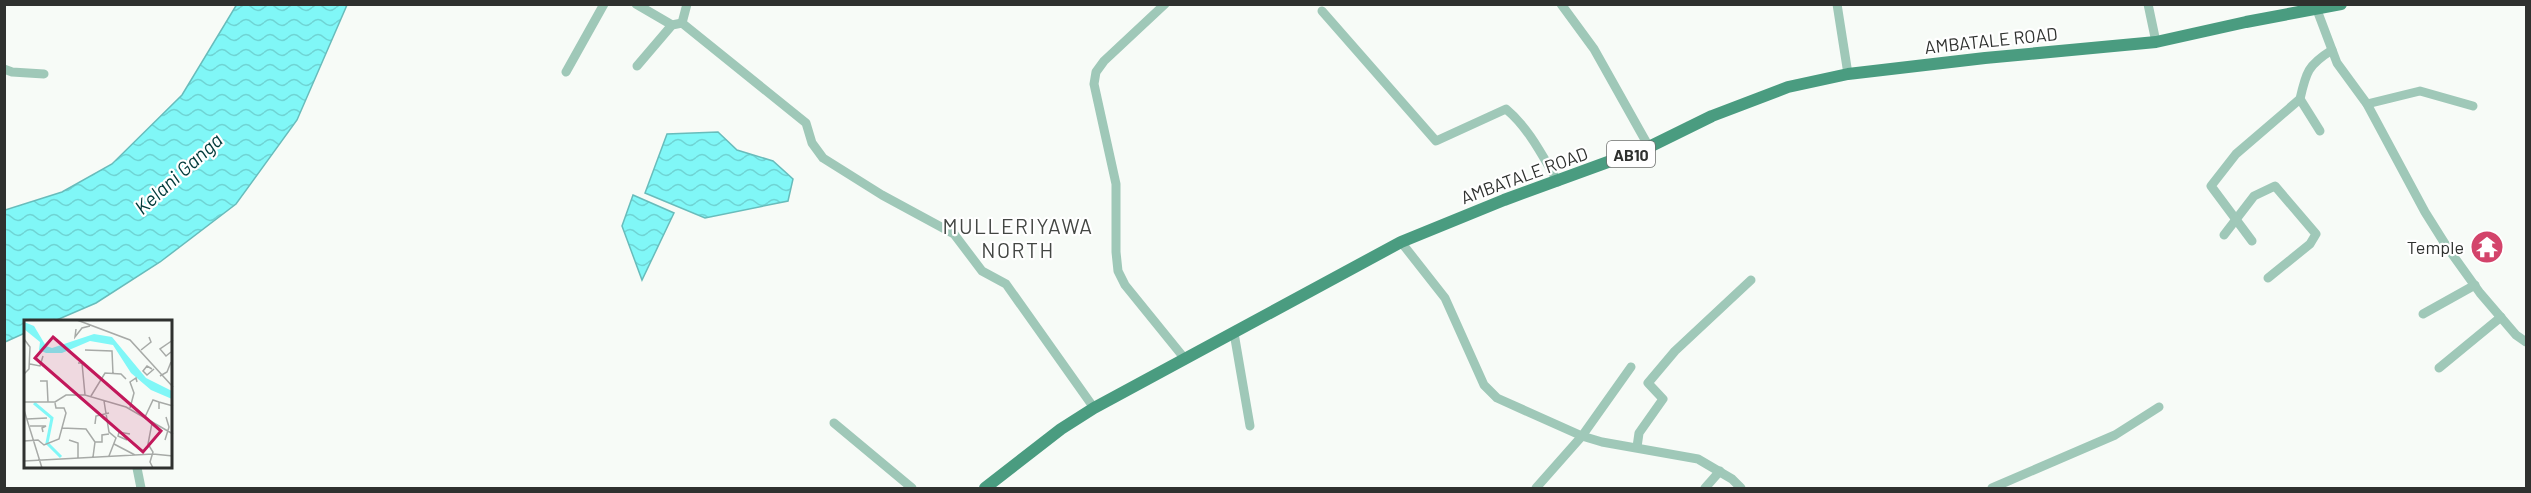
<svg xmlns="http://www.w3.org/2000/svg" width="2531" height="493" viewBox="0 0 2531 493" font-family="Barlow,sans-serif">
  <defs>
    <pattern id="water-waves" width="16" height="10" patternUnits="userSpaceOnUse" patternTransform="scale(1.5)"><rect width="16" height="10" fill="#80f7f7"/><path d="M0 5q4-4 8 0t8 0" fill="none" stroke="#6fd4d4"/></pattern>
  </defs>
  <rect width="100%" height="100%" fill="#f7fbf7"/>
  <!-- water -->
  <g fill="url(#water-waves)" stroke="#68bcbb" stroke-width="1.5">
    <polygon points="237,4 347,5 297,120 236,204 160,262 96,303 52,322 26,322 25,333 5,342 5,210 62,192 112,164 182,95"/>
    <polygon points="718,132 737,150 773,161 793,179 788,201 705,218 645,193 667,134"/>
    <polygon points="633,195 674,213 642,280 622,226"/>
  </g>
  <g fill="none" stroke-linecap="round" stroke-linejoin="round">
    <!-- minor -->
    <g stroke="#9fc8b8" stroke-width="9">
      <polyline points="636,4 672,25"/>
      <polyline points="1165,4 1104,61 1096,72 1094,84 1116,184 1116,252 1118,271 1125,285 1185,359"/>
      <polyline points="1561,4 1594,49 1649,147"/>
      <polyline points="1837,4 1848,74"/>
      <polyline points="2148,4 2156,42"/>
      <polyline points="2317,10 2337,63 2367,104 2425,212 2447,247 2480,293 2516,335 2526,342"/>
      <path d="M1322 11 1436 141 1506 109C1529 128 1543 157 1558 182"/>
      <polyline points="682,23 687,4"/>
      <polyline points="637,66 672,25 682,23 806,123 812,143 823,158 882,195 954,234 982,271 1006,284 1094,408"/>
      <polyline points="4,69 12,72 44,74"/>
      <polyline points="566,72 604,4"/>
      <polyline points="2367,104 2420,91 2473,106"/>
      <path d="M2320 131 2300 99C2306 72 2308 65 2332 50"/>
      <polyline points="2224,235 2254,196 2275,186 2316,234 2310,244 2268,278"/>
      <polyline points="2252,241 2211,186 2236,154 2300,99"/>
      <polyline points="1401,242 1445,298 1484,385 1497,398 1582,436 1602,442 1698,459 1732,479 1741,488"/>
      <polyline points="2423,314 2475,285"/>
      <polyline points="1234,333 1250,426"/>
      <polyline points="2439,368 2501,317"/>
      <polyline points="834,423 912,488"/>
      <polyline points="1637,447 1639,433 1663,399 1648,383 1675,351 1751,280"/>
      <polyline points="137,468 141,488"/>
      <polyline points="1536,488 1582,436 1631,367"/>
      <polyline points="1705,488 1720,471"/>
      <polyline points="1992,488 2115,435 2159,407"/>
    </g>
    <!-- major -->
    <polyline stroke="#4a9c80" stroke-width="12" points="985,488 1061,429 1094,408 1401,242 1504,200 1649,147 1712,116 1788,87 1848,74 1985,58 2156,42 2246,22 2341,4"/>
  </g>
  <!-- icons -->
  <defs>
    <g id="temple-disc" transform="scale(1.725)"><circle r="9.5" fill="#d3446b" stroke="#fff"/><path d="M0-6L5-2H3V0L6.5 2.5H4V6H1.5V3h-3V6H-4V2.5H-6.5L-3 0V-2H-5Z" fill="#fff"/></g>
  </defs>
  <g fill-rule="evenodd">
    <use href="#temple-disc" x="2487" y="247"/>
  </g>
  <g text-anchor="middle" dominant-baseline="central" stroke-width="4.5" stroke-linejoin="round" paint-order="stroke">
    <!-- shield labels -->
    <rect fill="#fff" stroke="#6d6f6d" stroke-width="1.5" x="1607" y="141" width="48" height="26" rx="4.5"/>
    <g font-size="16" font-weight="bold" fill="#2f312f">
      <text x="1631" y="154">AB10</text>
    </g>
    <!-- street labels -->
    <g font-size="18" fill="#2f312f" stroke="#fff">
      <text transform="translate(1991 40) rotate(-6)">AMBATALE ROAD</text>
      <text transform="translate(1524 175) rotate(-20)">AMBATALE ROAD</text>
    </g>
    <!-- poi labels -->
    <g font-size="18" fill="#2f312f" stroke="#fff" text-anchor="end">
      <text x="2464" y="247">Temple</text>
    </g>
    <!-- water labels -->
    <g font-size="20" font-style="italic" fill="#003a3a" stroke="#fff">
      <text transform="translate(178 173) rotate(-42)">Kelani Ganga</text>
    </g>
    <!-- quarter labels -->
    <g font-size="21" letter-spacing="1.5" fill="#444744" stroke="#fff">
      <text x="1018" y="225">MULLERIYAWA<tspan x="1018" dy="24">NORTH</tspan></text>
    </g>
  </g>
  <!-- overview -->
  <g transform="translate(24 320)">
    <rect width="148" height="148" fill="#f7fbf7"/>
    <path d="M0 2 10 6 22 26 28 28 70 14 88 17 122 58 148 71V79L127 70 107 53 89 25 66 21 38 33H22L15 30 16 22 0 9Z" fill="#80f7f7"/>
    <path fill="none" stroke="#80f7f7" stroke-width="3" d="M10 83 28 98 23 123 37 137"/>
    <path fill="none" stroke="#a7aaa7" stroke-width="1.5" d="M15 0H39M53 0 106 20 149 67M52 9 51 17 58 8 66 6M0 19 6 27 5 49 0 54M61 30 88 31 89 54M117 30 127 22 125 17M147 32 142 36 136 29 149 20M54 43H58L61 75M6 44 16 46 19 36M128 49 123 46 119 51 123 55 130 49M136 56 143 52 147 42M16 61H23L24 82M67 76 81 53 97 54 102 59M80 81 85 112 92 118 85 136M0 82H31L42 75H61L102 87 149 114M106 88 110 73 106 62 112 58 113 62M135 89V82L149 86M0 90 18 148M121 97 129 80 135 82M3 99 23 98M128 103 124 124 129 132 126 142 129 148M71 104 72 96 85 93M6 106H22L18 108 19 112M38 108 62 109 71 122M45 120 54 123V138M103 120 94 116 95 112 106 114M141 120 145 107 142 97M0 121 14 120 20 125 35 119 42 93 40 88H32L31 83M90 124 111 135M69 137 71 122H78V115L85 114M0 141 129 134 149 136"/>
    <path fill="#c2185b" fill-opacity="0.15" stroke="#c2185b" stroke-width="3" d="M29 17 137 111 119 132 11 38Z"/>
    <rect width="148" height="148" fill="none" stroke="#2f312f" stroke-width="3"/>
  </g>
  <!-- border -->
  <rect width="2531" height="493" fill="none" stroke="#2f312f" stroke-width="12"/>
</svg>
